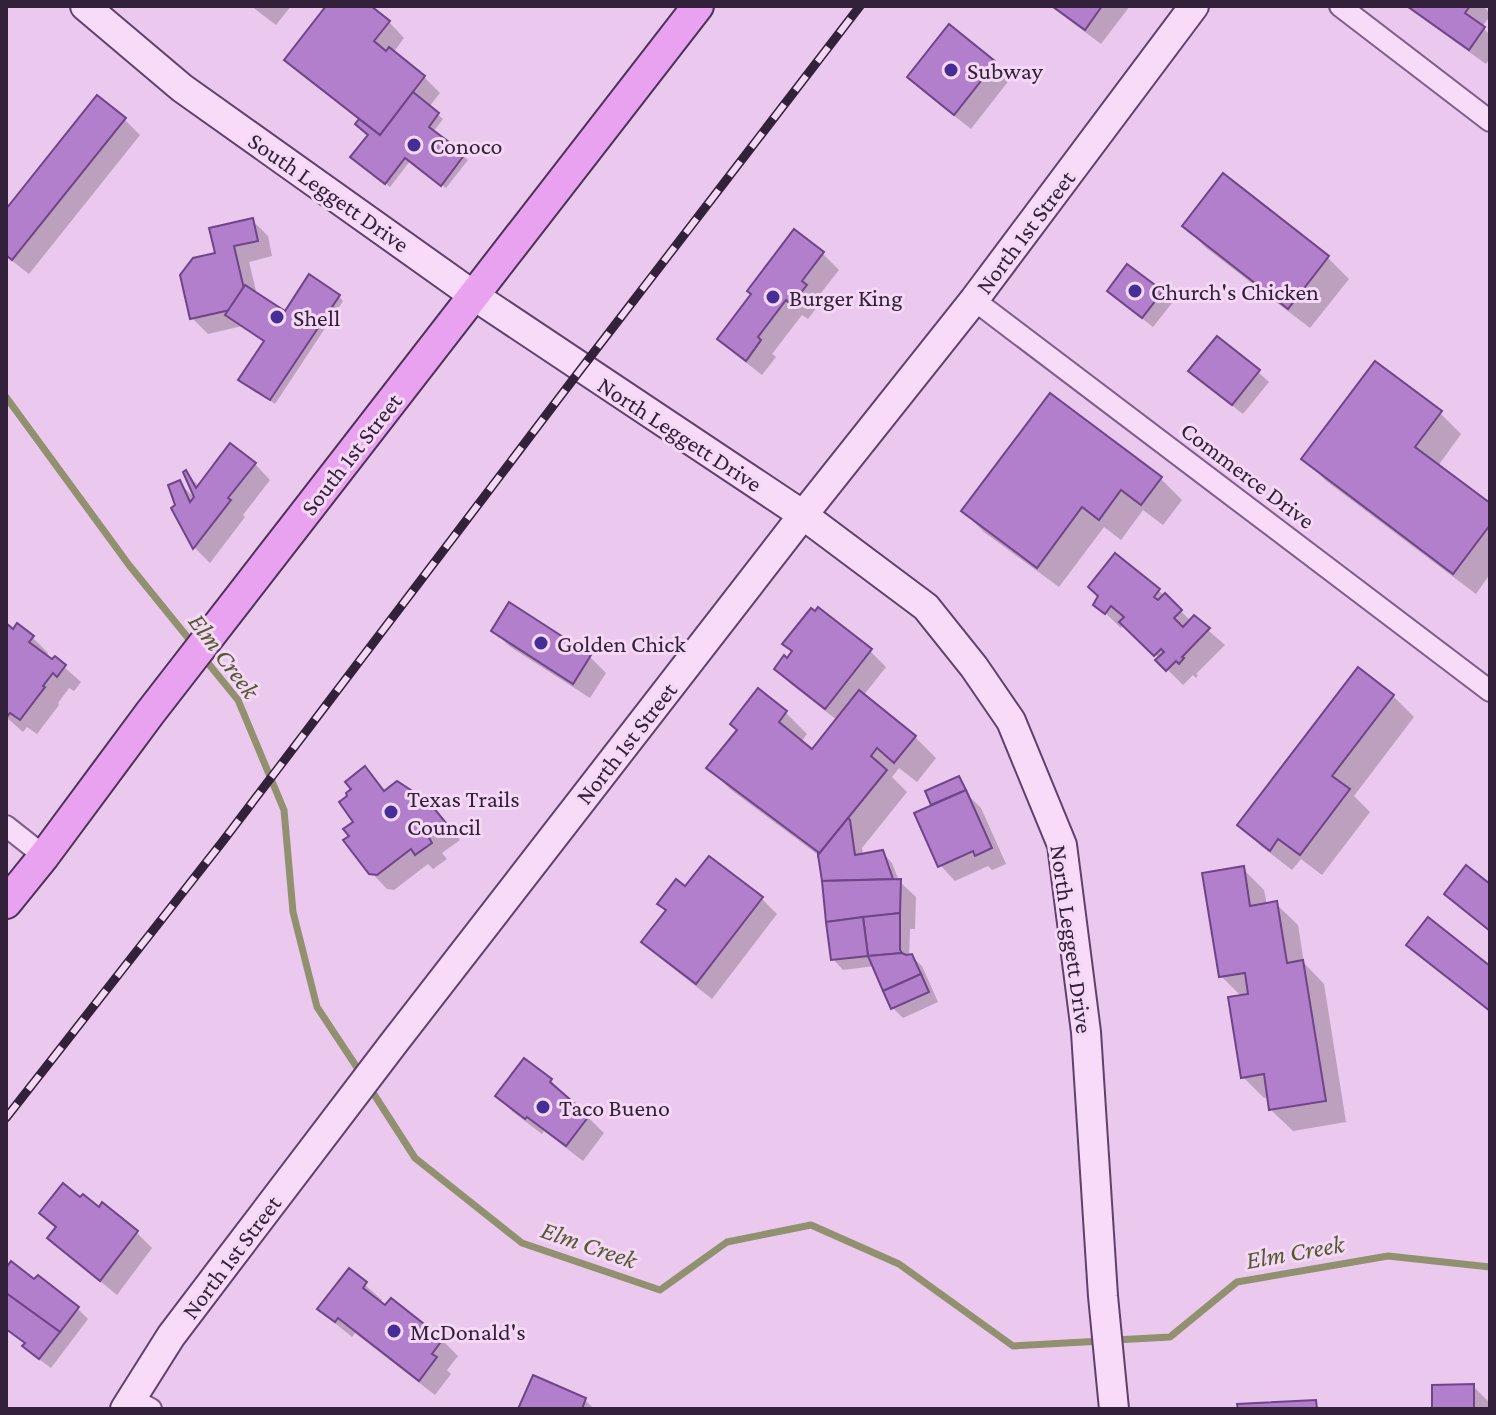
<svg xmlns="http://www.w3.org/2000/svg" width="1496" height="1415" viewBox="0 0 1496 1415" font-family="'Crimson Pro',serif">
  <rect width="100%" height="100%" fill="#ebc8ee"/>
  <!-- shadow -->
  <g fill="#0003">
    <polygon points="251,6 291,6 276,25"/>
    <polygon points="329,6 368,6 389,22 404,38 393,53 424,77 440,93 429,107 443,119 433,132 468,160 446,188 410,161 390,187 357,161 370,135 360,120 303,76 287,60"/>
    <polygon points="1050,6 1130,6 1101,44"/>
    <polygon points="1405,6 1483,6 1490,13 1490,16 1482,27 1490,35 1490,58 1486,64"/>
    <polygon points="994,63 1010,79 971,129 925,93 910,77"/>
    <polygon points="124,119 140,135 29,274 6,256 6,212"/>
    <polygon points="252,220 268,236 272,256 249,262 257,295 285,314 339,296 343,301 275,404 246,384 266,342 242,326 208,334 192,318 217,255"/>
    <polygon points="1184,225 1328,258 1349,279 1310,328 1205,247"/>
    <polygon points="795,232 823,254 839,270 817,298 821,302 808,319 802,315 772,354 776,357 762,375 735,354 720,339"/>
    <polygon points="1110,291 1162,292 1172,303 1153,327 1120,301"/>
    <polygon points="1258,372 1269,382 1243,414 1201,381"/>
    <polygon points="1440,413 1461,434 1438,466 1490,506 1490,574 1476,594 1325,480 1304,458"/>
    <polygon points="255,464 270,480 243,515 245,517 210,563 195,548 174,508 178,506 179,483 198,501 186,473 200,487"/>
    <polygon points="1161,479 1182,500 1163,525 1143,510 1121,540 1104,527 1059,587 984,532 963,511"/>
    <polygon points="1115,555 1165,596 1191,621 1194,618 1225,645 1196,674 1198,675 1196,678 1193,675 1183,685 1158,660 1160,659 1124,624 1121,628 1096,604"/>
    <polygon points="510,605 590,657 606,673 590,698 509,646 493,630"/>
    <polygon points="6,626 14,632 32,637 48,653 45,657 52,662 55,659 81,682 74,691 69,688 58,703 59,705 37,734 27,727 23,732 6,717"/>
    <polygon points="870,651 886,667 863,696 915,737 936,758 917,782 899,768 892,777 907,792 862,848 863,855 882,852 892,863 899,881 916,897 915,929 910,929 909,957 911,956 922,966 938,1002 903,1018 893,1008 875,966 843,970 833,959 821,857 730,789 709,768 739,730 758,691 786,713 807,734 801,742 812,751 837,720 792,685 776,669"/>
    <polygon points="1393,696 1414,717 1354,796 1370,812 1322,875 1301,859 1292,870 1261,846 1240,825"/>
    <polygon points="365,769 386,792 428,803 445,820 460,840 442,853 447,859 433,869 428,864 394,890 387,889 371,872 351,837 356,822 350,796"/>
    <polygon points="959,778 963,783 970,797 981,808 1006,864 992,870 988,866 955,881 940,865 935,806 933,804"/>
    <polygon points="1243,869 1264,890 1267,905 1276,904 1298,925 1304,963 1324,984 1346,1122 1293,1131 1271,1110 1269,1097 1264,1098 1243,1077 1242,997 1221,976"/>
    <polygon points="685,889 762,899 777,914 712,999 660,958 644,942"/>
    <polygon points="1409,944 1490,969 1490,1012 1425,960"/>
    <polygon points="551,1081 604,1133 583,1161 544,1131 542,1134 513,1112 497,1096"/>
    <polygon points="81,1200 137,1233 152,1248 117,1295 66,1253 57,1228"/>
    <polygon points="6,1271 35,1281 38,1277 78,1309 88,1319 51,1368 35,1356 26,1344 6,1329"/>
    <polygon points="349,1271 382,1300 379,1303 442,1340 458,1356 447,1370 451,1374 435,1395 355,1333 352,1337 336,1324 320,1309"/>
    <polygon points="1473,1386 1489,1402 1489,1409 1434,1409"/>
    <polygon points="585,1400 594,1409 521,1409"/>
  </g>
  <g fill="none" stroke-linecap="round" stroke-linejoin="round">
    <!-- stream -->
    <g stroke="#91906f" stroke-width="7">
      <polyline points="6,397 129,565 193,644"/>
      <polyline points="203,657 238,700 284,810 293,912 317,1007 362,1075"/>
      <polyline points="368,1085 415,1158 522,1243 660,1290 727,1242 811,1225 899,1264 1013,1346 1102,1341"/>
      <polyline points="1115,1340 1170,1337 1237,1282 1388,1256 1490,1267"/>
    </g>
  </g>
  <!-- building -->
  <g fill="#b17fcb" stroke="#6f4488" stroke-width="2">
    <polygon points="326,6 371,6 390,21 374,41 386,51 389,47 425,76 380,135 284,60"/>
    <polygon points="1052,6 1102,6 1085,30"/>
    <polygon points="1407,6 1470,6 1465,13 1485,27 1469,50"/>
    <polygon points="949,24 996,62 954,115 907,77"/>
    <polygon points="413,92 439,113 429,127 465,154 441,186 405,158 385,184 350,157 368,135 355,124 359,119 380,135"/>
    <polygon points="97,95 126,118 12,260 6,255 6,209"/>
    <polygon points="1223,173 1329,256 1288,309 1182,226"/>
    <polygon points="253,218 258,241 234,246 248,306 190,319 180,275 193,258 215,253 209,228"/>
    <polygon points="794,229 824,252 802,281 807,285 791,305 786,300 758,337 761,340 746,361 717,339 751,294 747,291"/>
    <polygon points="1127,264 1163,291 1142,318 1107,291"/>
    <polygon points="309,274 340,295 270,400 238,380 264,341 225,315 245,285 285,311"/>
    <polygon points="1217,336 1260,370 1232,405 1188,371"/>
    <polygon points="1375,361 1442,411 1415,447 1490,503 1490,525 1453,574 1301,459"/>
    <polygon points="1050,393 1162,477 1141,505 1121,490 1099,520 1082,507 1037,568 961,511"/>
    <polygon points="230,443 256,463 228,498 231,500 193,549 171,508 175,505 168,485 180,480 190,502 194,497 183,472 186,470 196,488"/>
    <polygon points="1115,553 1160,589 1154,597 1158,600 1165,593 1182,610 1174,618 1183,627 1194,615 1210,628 1182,657 1184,658 1179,664 1176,661 1166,671 1155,660 1164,652 1161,649 1154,656 1119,622 1124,617 1111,606 1105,614 1093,605 1098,596 1088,587"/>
    <polygon points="509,602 591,655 573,684 491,631"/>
    <polygon points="818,607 872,649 825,709 774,669 784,655 787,658 792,651 782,644 811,608 815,611"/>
    <polygon points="6,623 13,629 17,623 34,636 29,642 52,659 55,656 66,665 57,677 53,673 43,686 45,687 20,720 10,713 6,718"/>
    <polygon points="1358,667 1394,695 1332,776 1350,789 1300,855 1278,839 1270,851 1237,825"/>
    <polygon points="758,688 787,711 779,722 812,749 859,690 916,736 894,763 877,748 871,756 887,770 818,855 818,852 706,768 737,730 730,724"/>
    <polygon points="365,766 384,791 397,781 429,802 446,823 428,836 432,843 415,855 411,849 377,875 369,874 343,840 349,836 343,829 353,822 339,802 347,796 346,793 351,789 345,782"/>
    <polygon points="959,776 966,790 931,805 925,791"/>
    <polygon points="966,790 992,848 975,856 973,851 938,867 914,813"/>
    <polygon points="848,818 850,820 855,855 883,850 893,879 822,881 818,855"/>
    <polygon points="709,856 763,897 696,984 641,942 666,910 657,904 676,879 685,886"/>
    <polygon points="1466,865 1490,884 1490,931 1444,894"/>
    <polygon points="1244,866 1250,906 1277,901 1287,963 1303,960 1326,1101 1269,1110 1264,1074 1241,1078 1228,997 1248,994 1245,973 1219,977 1202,873"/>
    <polygon points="901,879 900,913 826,922 822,881"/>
    <polygon points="900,913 900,950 902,953 868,956 863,917"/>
    <polygon points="863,917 868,956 831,960 826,922"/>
    <polygon points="1428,917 1490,966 1490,1011 1406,945"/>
    <polygon points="902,953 906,955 912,954 921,974 883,991 868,956"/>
    <polygon points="921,974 929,992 891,1009 883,991"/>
    <polygon points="524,1058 552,1079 550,1082 589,1116 566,1146 527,1117 525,1119 495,1096"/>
    <polygon points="63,1183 80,1197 83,1194 99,1207 102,1202 138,1231 100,1281 47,1238 56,1227 39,1213"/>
    <polygon points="11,1261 34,1279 38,1275 79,1307 60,1332 6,1293 6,1268"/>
    <polygon points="349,1268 367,1282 363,1288 385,1305 391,1298 443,1339 432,1354 437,1357 419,1381 338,1318 335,1322 317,1309"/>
    <polygon points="6,1293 60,1332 39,1359 22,1346 25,1343 6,1329"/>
    <polygon points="533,1375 586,1398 582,1409 518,1409"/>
    <polygon points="1474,1384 1474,1409 1432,1409 1432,1385"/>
    <polygon points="1316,1400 1317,1409 1238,1409 1237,1404"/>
  </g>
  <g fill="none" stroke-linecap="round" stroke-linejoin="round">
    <!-- street casing -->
    <g stroke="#7f5d8a" stroke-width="24">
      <g id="street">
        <polyline points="1340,6 1490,121"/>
        <polyline points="974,300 1490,691"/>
        <polyline points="6,826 44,856"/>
        <polyline points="131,1398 151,1409"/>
      </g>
    </g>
    <!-- secondary casing -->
    <g stroke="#60406c" stroke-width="32">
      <g id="secondary">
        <polyline points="85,6 182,88 473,295 803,515 926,607 974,667 1011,721 1062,845 1086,1032 1103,1296 1114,1409"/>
        <polyline points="125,1409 171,1336 218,1274 393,1044 803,515 974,300 1194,6"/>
      </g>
    </g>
    <!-- primary casing -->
    <g stroke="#4c3158" stroke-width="34">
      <polyline id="primary" points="6,903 44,856 150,713 698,6"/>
    </g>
    <!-- street -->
    <use href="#street" stroke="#f7dbf8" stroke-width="20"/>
    <!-- secondary -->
    <use href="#secondary" stroke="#f7dbf8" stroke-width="28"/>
    <!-- primary -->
    <use href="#primary" stroke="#e9a2ef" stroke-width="30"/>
    <!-- rail casing -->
    <g stroke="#33203a" stroke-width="9">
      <polyline id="rail" points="6,1118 223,841 581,369 860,6"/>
    </g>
    <!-- rail -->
    <use href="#rail" stroke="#f4d8f5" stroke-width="6" stroke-dasharray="18" stroke-linecap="butt"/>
  </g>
  <!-- markers -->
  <g fill="#472e97" stroke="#f4d8f5" stroke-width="3">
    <circle cx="951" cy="70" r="8"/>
    <circle cx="414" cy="145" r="8"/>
    <circle cx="1135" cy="291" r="8"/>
    <circle cx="773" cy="297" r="8"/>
    <circle cx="277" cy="317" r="8"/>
    <circle cx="541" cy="643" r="8"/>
    <circle cx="391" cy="812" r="8"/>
    <circle cx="543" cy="1107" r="8"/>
    <circle cx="394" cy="1331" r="8"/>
  </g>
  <g text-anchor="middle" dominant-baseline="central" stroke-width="6" stroke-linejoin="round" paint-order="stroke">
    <!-- poi labels -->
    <g font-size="24" fill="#33203a" stroke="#f4d8f5" text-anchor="start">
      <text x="967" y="70">Subway</text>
      <text x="430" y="145">Conoco</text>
      <text x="1151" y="291">Church's Chicken</text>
      <text x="789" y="297">Burger King</text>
      <text x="293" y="317">Shell</text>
      <text x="557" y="643">Golden Chick</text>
      <text x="407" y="798">Texas Trails<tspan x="407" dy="28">Council</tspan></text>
      <text x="559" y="1107">Taco Bueno</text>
      <text x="410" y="1331">McDonald's</text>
    </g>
    <!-- street labels -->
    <g font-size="24" fill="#33203a" stroke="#f4d8f5">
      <text transform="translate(329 192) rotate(35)">South Leggett Drive</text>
      <text transform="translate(1025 232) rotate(-53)">North 1st Street</text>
      <text transform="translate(680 434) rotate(33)">North Leggett Drive</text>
      <text transform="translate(351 454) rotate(-52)">South 1st Street</text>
      <text transform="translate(1248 475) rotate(37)">Commerce Drive</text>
      <text transform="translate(626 743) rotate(-52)">North 1st Street</text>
      <text transform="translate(1072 939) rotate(82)">North Leggett Drive</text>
      <text transform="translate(231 1257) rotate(-53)">North 1st Street</text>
    </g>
    <!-- water labels -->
    <g font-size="26" font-style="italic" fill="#525a30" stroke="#f4d8f5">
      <text transform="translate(224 656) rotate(53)">Elm Creek</text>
      <text transform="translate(589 1245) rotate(19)">Elm Creek</text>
      <text transform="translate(1295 1252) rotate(-10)">Elm Creek</text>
    </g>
  </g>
  <!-- border -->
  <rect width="1496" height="1415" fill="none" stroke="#33203a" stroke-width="16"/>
</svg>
